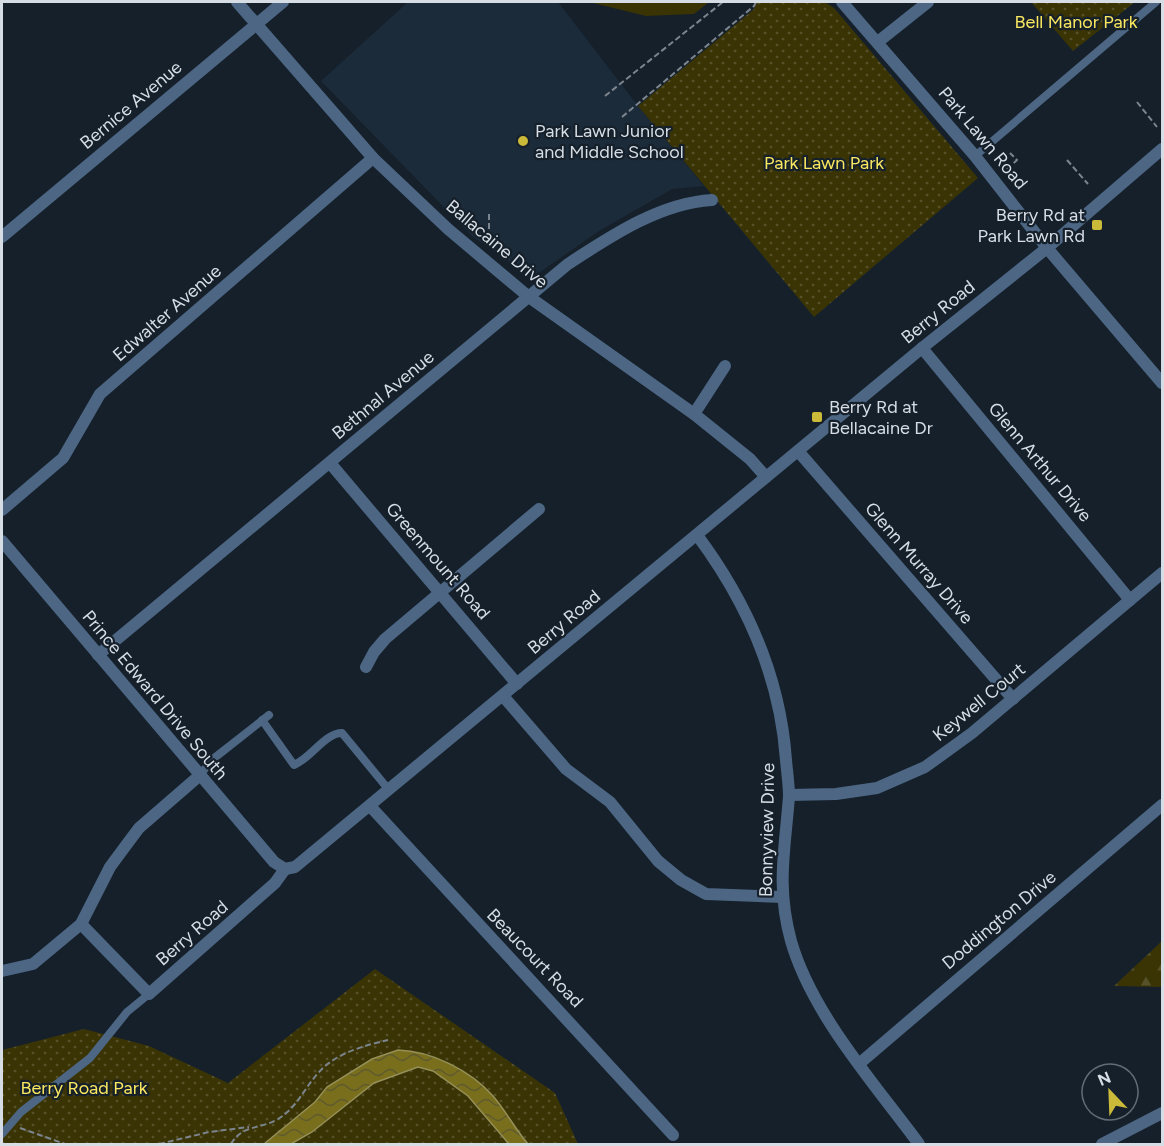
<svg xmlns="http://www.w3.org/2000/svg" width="1164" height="1146" viewBox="0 0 1164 1146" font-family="Figtree,sans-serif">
  <defs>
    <pattern id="forest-firs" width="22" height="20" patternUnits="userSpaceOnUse" patternTransform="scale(1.5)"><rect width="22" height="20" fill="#3a3405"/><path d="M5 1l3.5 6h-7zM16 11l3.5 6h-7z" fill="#565129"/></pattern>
    <pattern id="park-dots" width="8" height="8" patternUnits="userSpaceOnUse" patternTransform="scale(1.5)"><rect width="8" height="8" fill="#3a3405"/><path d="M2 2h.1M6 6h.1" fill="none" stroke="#565129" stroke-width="1.8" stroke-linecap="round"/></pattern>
    <pattern id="water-waves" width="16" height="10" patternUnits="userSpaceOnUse" patternTransform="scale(1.5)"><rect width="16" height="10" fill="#796e1c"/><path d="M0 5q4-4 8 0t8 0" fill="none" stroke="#5f5a2e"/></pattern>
  </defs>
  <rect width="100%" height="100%" fill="#15202b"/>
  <!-- built -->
  <polygon fill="#1c2b3a" points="408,2 558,2 638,106 704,186 672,189 599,231 533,277 473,237 321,81"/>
  <!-- green -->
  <polygon fill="#3a3405" points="589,2 709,2 694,14 646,16"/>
  <!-- forest -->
  <polygon fill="url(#forest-firs)" points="1162,941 1162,987 1113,986 1114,986"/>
  <!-- park -->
  <g fill="url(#park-dots)">
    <polygon points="757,2 825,2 834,8 978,178 814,317 638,106 754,9"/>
    <polygon points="1031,2 1135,2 1073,51"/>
    <polygon points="375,969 555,1093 578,1144 2,1144 2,1050 84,1029 149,1046 228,1083"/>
  </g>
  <!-- water -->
  <path fill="url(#water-waves)" stroke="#958f58" stroke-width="1.5" d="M398 1050C431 1051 470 1070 493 1096 506 1111 515 1129 528 1144H509L468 1096 433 1071 418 1067 374 1083 312 1132 291 1144H264L315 1102 327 1087 372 1059Z"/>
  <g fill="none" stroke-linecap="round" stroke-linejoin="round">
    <!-- path -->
    <g stroke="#7c858e" stroke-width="2" stroke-dasharray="6 3" stroke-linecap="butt">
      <polyline points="605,96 723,2"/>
      <polyline points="1137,102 1157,127"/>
      <polyline points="622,117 754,6 756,2"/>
      <polyline points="1067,160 1088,184"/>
      <polyline points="1007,169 1017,160 1010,153"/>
      <polyline points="489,247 489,211"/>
      <polyline points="20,1128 65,1144"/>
      <polyline points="159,1144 209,1132 249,1127"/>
      <path d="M231 1144C243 1124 259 1130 278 1119 298 1107 305 1086 321 1070 337 1053 366 1045 388 1040"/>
    </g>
    <!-- service -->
    <g stroke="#4c6683" stroke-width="8">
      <polyline points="975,156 1156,2"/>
      <path d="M262 720 294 765C311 758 325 733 342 733L389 790"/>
      <polyline points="199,776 213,759 269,715"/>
      <polyline points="2,1134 21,1112 90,1058 127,1012 149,994"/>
    </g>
    <!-- minor -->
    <g stroke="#4c6683" stroke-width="12">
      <polyline points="237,2 373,158 448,229 529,297 694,414 750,459 766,477"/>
      <polyline points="842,2 975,156 1047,248"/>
      <polyline points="879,41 928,2"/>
      <polyline points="2,237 283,2"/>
      <polyline points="922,348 1130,600"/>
      <polyline points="694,414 725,366"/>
      <polyline points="798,451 1013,699"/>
      <polyline points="330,463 517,684"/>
      <polyline points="2,510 63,458 100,394 373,158"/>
      <path d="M697 535C747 602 780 676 786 760 787 772 789 785 789 796 785 851 776 886 791 941 812 1014 874 1083 919 1144"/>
      <path d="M98 655 568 264C611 236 660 203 712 200"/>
      <polyline points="366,667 374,652 385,639 539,509"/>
      <polyline points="503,696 566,769 610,802 658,861 681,880 706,894 782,897"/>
      <polyline points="789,795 836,794 877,788 925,767 972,733 1162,573"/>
      <polyline points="370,806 673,1135"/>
      <polyline points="81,924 149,994 275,883 285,869"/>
      <polyline points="2,971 33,964 81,924 110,867 127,844 139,828 199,776"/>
      <polyline points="860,1063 1162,805"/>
      <polyline points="1102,1144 1162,1113"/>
    </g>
    <!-- tertiary -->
    <g stroke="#4c6683" stroke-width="12">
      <polyline points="1047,248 1162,383"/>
      <polyline points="2,541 274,862 285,869 295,867 922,348 1047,248 1162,149"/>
    </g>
  </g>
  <!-- markers -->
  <g fill="#cbba39" stroke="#15202b" stroke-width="2">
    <circle cx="523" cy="141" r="6"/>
    <rect x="1091" y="219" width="12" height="12" rx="3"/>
    <rect x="811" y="411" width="12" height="12" rx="3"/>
  </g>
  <g text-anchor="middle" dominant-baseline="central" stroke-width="4.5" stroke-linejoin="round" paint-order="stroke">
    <!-- park labels -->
    <g font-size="18" fill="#fae760" stroke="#15202b">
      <text x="1076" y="22">Bell Manor Park</text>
      <text x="824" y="163">Park Lawn Park</text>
      <text x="84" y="1088">Berry Road Park</text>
    </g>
    <!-- street labels -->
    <g font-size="18" fill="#d6dde5" stroke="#15202b">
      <text transform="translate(131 105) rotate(-40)">Bernice Avenue</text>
      <text transform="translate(983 138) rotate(50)">Park Lawn Road</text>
      <text transform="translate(497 244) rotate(40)">Ballacaine Drive</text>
      <text transform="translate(938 312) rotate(-39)">Berry Road</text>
      <text transform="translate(167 313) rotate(-41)">Edwalter Avenue</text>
      <text transform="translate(383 395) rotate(-40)">Bethnal Avenue</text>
      <text transform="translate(1040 462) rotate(50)">Glenn Arthur Drive</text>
      <text transform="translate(438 561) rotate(49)">Greenmount Road</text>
      <text transform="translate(919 563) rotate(49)">Glenn Murray Drive</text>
      <text transform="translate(564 622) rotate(-40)">Berry Road</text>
      <text transform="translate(155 695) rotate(50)">Prince Edward Drive South</text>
      <text transform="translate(979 702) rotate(-39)">Keywell Court</text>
      <text transform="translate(767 830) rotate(-89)">Bonnyview Drive</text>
      <text transform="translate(999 920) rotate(-40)">Doddington Drive</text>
      <text transform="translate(192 933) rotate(-41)">Berry Road</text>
      <text transform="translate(535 958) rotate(46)">Beaucourt Road</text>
    </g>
    <!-- poi labels -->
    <g font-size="18" fill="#d6dde5" stroke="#15202b" text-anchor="start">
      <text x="535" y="131">Park Lawn Junior<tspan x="535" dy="21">and Middle School</tspan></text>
      <text x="1085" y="215" text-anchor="end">Berry Rd at<tspan x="1085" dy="21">Park Lawn Rd</tspan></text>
      <text x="829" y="407">Berry Rd at<tspan x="829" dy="21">Bellacaine Dr</tspan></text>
    </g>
  </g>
  <!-- border -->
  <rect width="1164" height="1146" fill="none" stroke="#d6dde5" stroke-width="6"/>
  <!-- north arrow -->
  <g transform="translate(1110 1092) rotate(337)"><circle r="28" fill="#15202b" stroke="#626c75" stroke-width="1.5"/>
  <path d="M0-4.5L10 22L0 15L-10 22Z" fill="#cbba39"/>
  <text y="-9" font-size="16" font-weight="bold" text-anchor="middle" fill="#d6dde5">N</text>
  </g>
</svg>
